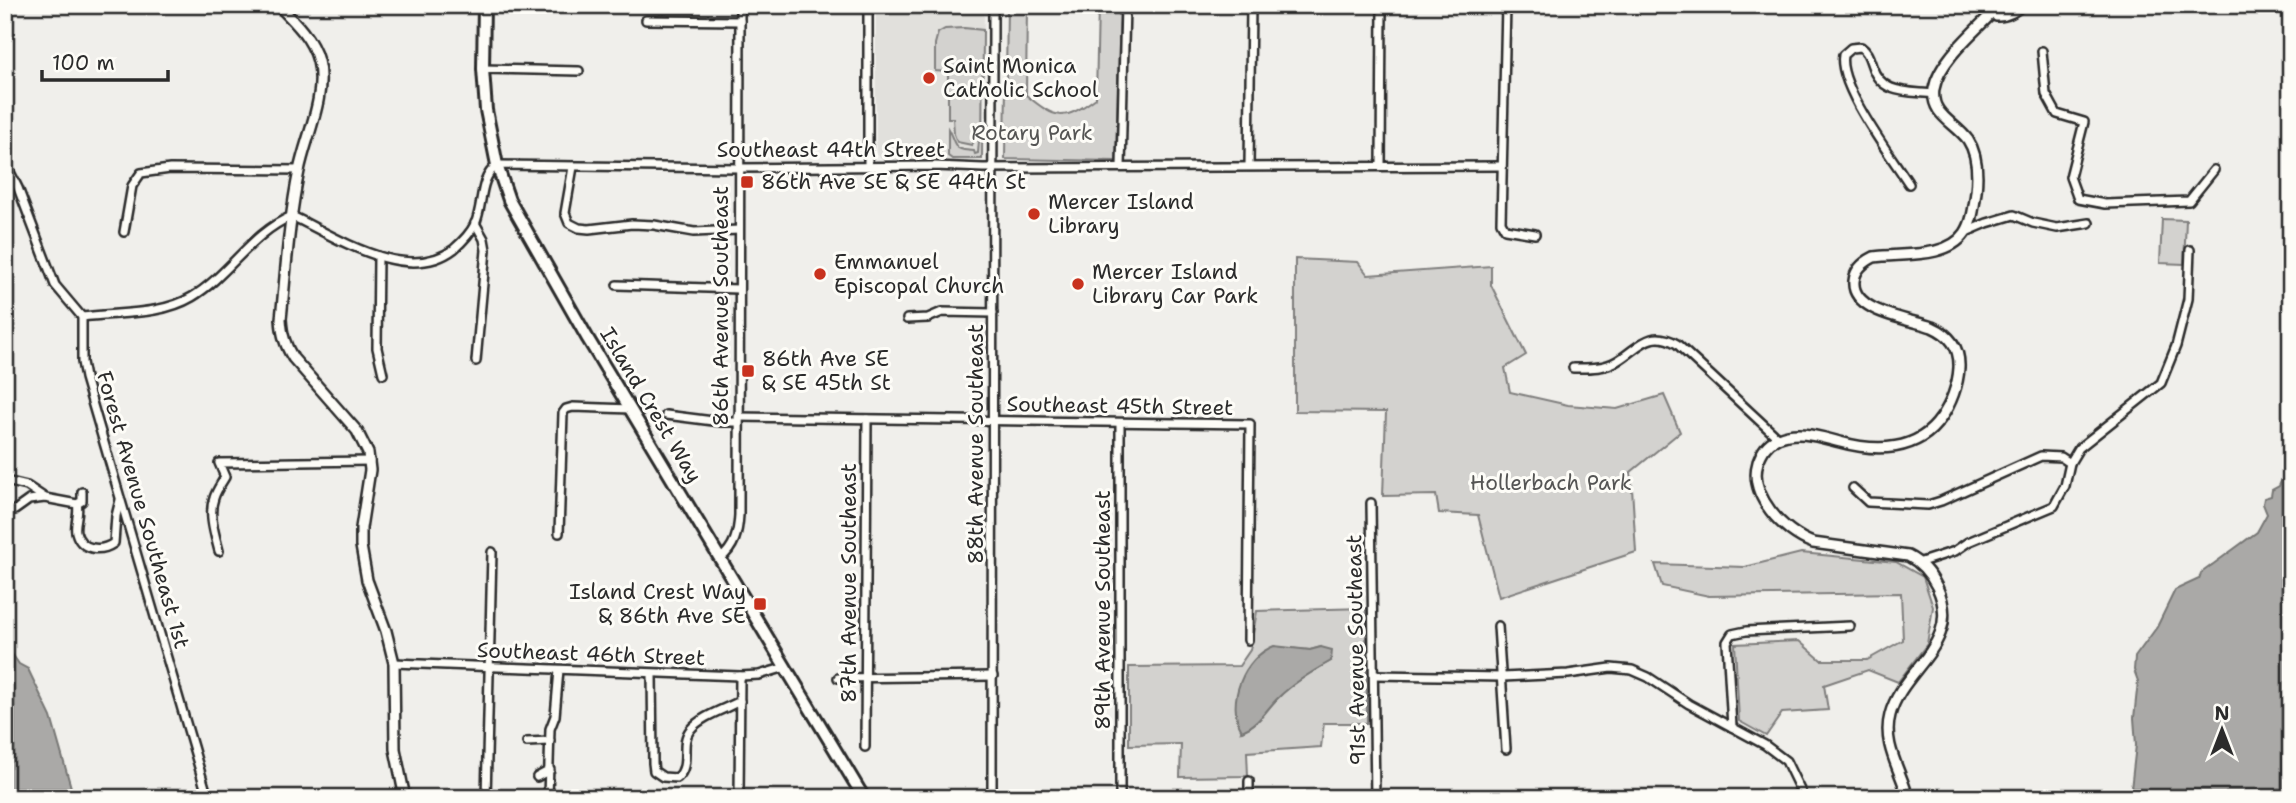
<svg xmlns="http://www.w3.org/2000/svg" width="2296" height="803" viewBox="0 0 2296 803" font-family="'Shantell Sans',sans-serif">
  <rect width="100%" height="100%" fill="#f0efeb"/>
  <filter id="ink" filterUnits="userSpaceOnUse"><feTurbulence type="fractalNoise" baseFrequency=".0143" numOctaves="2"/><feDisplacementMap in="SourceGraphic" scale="14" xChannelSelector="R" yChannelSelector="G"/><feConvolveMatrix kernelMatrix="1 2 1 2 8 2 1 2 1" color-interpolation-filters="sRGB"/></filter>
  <g filter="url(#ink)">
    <!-- built -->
    <polygon fill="#e1e0dc" points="876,5 984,5 982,159 883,160 876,153"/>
    <!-- green -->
    <g fill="#d3d2cf" stroke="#7f7e7d" stroke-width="2" fill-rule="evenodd">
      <path d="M1007 5H1027L1026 95C1057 120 1063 122 1096 98L1098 5H1120L1116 161 1005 159Z"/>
      <path d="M964 28 983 30 982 159H952L948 156V129C957 145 951 150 974 151L975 154 978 153 979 140H974L972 145 957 142 954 134 953 118H948V72L935 71V44L938 33 945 29Z"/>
      <polygon points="2162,219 2186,220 2184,264 2160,263"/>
      <polygon points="1295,259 1358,262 1368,275 1491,266 1491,285 1526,355 1505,368 1510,392 1568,405 1617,409 1664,395 1680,432 1631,472 1636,552 1499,597 1478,515 1439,513 1436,495 1383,496 1386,412 1295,411"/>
      <polygon points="1801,553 1896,562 1923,577 1933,607 1927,644 1898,682 1868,670 1824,685 1828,710 1782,713 1766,736 1739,721 1735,644 1799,641 1821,660 1867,660 1903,640 1901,593 1709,596 1662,586 1655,564 1745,567"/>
      <path d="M1366 608 1367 723H1324L1321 747 1247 752 1248 776 1180 777 1181 744 1129 745V667L1239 666 1250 650 1257 611ZM1274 647 1310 650 1321 647 1331 661C1313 671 1294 682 1279 697 1265 710 1262 723 1241 731Z"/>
    </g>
    <!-- water -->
    <g fill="#aaa9a7" stroke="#777775" stroke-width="2">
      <polygon points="2291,459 2291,798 2130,798 2136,745 2134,718 2138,681 2134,670 2135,657 2157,627 2175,590 2199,579 2201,573 2257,532 2267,514 2263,504 2264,498 2271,496 2272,490 2279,486"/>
      <polygon points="5,644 19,664 28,669 51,717 74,798 5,798"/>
      <path d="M1274 646 1310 650 1321 647 1332 650 1331 661C1313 671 1294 682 1279 697 1265 710 1261 723 1242 731 1225 703 1244 657 1274 646Z"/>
    </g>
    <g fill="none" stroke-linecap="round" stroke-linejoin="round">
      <!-- minor casing -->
      <g stroke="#2b2b2b" stroke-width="12">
        <g id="minor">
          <polyline points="868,5 868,166"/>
          <polyline points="1506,5 1501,222 1505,229 1535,234"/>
          <path d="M1993 13 1996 17C2007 18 2015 12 2023 5"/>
          <polyline points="646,20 740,21"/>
          <polyline points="2042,51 2046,94 2057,114 2084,122 2070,177 2078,199 2105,204 2189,201 2214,170"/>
          <polyline points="483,69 579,71"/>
          <polyline points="5,162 18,188 55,285 82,317 82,362 85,378 208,798"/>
          <polyline points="1249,166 1251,5"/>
          <polyline points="1381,166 1382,5"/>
          <polyline points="573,167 565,213 569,223 579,228 589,229 632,224 654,225 694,232 739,230"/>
          <polyline points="1121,167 1125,5"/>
          <path d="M1909 184C1892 157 1837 86 1843 55L1851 48 1861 47C1868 52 1869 58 1872 66 1881 95 1908 91 1934 94"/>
          <polyline points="475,223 484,239 486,250 476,361"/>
          <polyline points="124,232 132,186 141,173 170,169 300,170"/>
          <polyline points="1966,232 1987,223 2014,215 2033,223 2057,228 2089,223"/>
          <polyline points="378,256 377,348 383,374"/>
          <polyline points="617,285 738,289"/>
          <path d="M82 317C117 312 160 316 192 297 229 275 251 233 292 216 336 237 407 285 454 249 462 242 470 234 475 224 484 204 478 180 497 165L739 168 935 166 983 168 1501 166"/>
          <polyline points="907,319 928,318 942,312 993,313"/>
          <path d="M1573 368C1588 368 1603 369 1617 361 1639 348 1649 328 1677 344L1778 438"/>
          <polyline points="666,415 721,422 738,422"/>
          <polyline points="738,417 1250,424 1248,640"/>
          <path d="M6 481 27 486 45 498 77 504C80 513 74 523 76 532 81 551 101 552 114 543L116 516 120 500"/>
          <polyline points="1853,488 1868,502 1928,505 1941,501 2041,456 2061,457 2070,463"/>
          <polyline points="1371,503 1375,798"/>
          <polyline points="77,504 82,501 82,492"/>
          <polyline points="15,510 29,500 45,498"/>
          <polyline points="559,533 563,413 566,409 573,407 631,409"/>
          <path d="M219 551C215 535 208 514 214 498 216 491 221 484 225 477L219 463 370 461"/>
          <path d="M720 559C735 547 738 533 739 515L740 5"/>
          <polyline points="1921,562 1955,551 1968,542 2054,506 2065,486 2070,463 2079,448 2161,383 2176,346 2188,299 2190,250"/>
          <polyline points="1498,626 1506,749"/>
          <polyline points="394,663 740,676 759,675 786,667"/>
          <path d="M652 674 653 763 654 771 663 777 677 778C692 765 679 744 690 730 701 716 725 709 740 701"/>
          <polyline points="1374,675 1503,677 1568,674 1611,668 1632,670 1648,677 1689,704 1765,745 1786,761 1801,792"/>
          <polyline points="838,678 993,676"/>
          <polyline points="1732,727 1727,642 1732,634 1746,631 1850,626"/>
          <polyline points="527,742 550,741"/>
          <polyline points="865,747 867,419"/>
          <polyline points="537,777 550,770"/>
          <polyline points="1249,781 1249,798"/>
          <polyline points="486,798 492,552"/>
          <polyline points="548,798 550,729 555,716 559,670"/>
          <polyline points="739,798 740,676"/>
          <polyline points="992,798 993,5"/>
          <polyline points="1120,798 1120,423"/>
        </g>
      </g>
      <!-- tertiary casing -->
      <g stroke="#2b2b2b" stroke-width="14">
        <g id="tertiary">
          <path d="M278 5C294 21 312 38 318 61 327 96 306 136 299 171 289 219 286 270 281 319 282 335 285 345 293 358L357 431 368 453 370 470 361 528V546L367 580 386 631 394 663 395 749 405 798"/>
          <path d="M1908 798C1901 770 1882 745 1890 715 1902 668 1964 644 1937 587 1930 573 1922 563 1908 556L1813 543C1783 532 1748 495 1758 462 1762 451 1767 443 1778 438 1798 429 1820 437 1840 442 1876 452 1918 452 1941 418 1951 404 1958 385 1959 368 1960 347 1950 335 1932 327 1909 319 1851 312 1854 281 1855 269 1864 262 1874 257 1902 253 1947 259 1965 233 1973 221 1974 205 1976 192 1978 174 1978 155 1968 140 1955 122 1930 115 1934 89 1939 59 1980 27 2000 5"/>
        </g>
      </g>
      <!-- secondary casing -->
      <g stroke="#2b2b2b" stroke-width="16">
        <polyline id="secondary" points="484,5 483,69 486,110 497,165 509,200 588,339 864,798"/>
      </g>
      <!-- minor -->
      <use href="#minor" stroke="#fdfcf7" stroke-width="7"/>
      <!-- tertiary -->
      <use href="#tertiary" stroke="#fdfcf7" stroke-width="9"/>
      <!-- secondary -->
      <use href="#secondary" stroke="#fdfcf7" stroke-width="10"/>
    </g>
  </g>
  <!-- markers -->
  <g fill="#c8321e" stroke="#fdfcf7" stroke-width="2.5">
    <circle cx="929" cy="78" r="7"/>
    <rect x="740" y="175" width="14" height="14" rx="3.5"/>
    <circle cx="1034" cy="214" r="7"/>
    <circle cx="820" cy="274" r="7"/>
    <circle cx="1078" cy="284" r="7"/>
    <rect x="741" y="364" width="14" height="14" rx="3.5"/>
    <rect x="753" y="597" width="14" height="14" rx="3.5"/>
  </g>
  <g text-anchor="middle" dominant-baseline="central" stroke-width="6" stroke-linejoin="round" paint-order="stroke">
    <!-- poi labels -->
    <g font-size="21" fill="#2b2b2b" stroke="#fdfcf7" text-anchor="start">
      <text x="943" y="66">Saint Monica<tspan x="943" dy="24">Catholic School</tspan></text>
      <text x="761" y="182">86th Ave SE &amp; SE 44th St</text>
      <text x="1048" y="202">Mercer Island<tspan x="1048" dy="24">Library</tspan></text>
      <text x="834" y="262">Emmanuel<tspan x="834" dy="24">Episcopal Church</tspan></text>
      <text x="1092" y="272">Mercer Island<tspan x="1092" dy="24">Library Car Park</tspan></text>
      <text x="762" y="359">86th Ave SE<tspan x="762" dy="24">&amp; SE 45th St</tspan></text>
      <text x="746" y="592" text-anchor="end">Island Crest Way<tspan x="746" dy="24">&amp; 86th Ave SE</tspan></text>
    </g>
    <!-- park labels -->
    <g font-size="21" fill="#555554" stroke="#fdfcf7">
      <text x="1032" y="133">Rotary Park</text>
      <text x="1551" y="483">Hollerbach Park</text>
    </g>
    <!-- street labels -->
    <g font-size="21" fill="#2b2b2b" stroke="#fdfcf7">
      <text x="831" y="150">Southeast 44th Street</text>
      <text transform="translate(721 306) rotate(-90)">86th Avenue Southeast</text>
      <text transform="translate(651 405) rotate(59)">Island Crest Way</text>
      <text transform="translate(1120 406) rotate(1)">Southeast 45th Street</text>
      <text transform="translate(976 444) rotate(-90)">88th Avenue Southeast</text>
      <text transform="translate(143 510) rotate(74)">Forest Avenue Southeast 1st</text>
      <text transform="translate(849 583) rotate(-90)">87th Avenue Southeast</text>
      <text transform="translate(1103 610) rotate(-90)">89th Avenue Southeast</text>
      <text transform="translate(1356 650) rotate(-91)">91st Avenue Southeast</text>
      <text transform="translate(591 654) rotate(2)">Southeast 46th Street</text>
    </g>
  </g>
  <!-- margin -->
  <rect width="2296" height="803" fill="none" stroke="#fdfcf7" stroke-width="28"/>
  <rect x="14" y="14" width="2268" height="775" fill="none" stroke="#2b2b2b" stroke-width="2.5" filter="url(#ink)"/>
  <!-- north arrow -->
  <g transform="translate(2222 730)" stroke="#fdfcf7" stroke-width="5" paint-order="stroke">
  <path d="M0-5L12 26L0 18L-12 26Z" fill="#2b2b2b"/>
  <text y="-10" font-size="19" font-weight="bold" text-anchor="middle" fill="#2b2b2b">N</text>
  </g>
  <!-- scale -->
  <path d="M42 70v10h126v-10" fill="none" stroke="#2b2b2b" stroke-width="3.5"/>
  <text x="52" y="70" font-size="21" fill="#2b2b2b" stroke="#fdfcf7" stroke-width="5" paint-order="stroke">100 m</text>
</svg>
